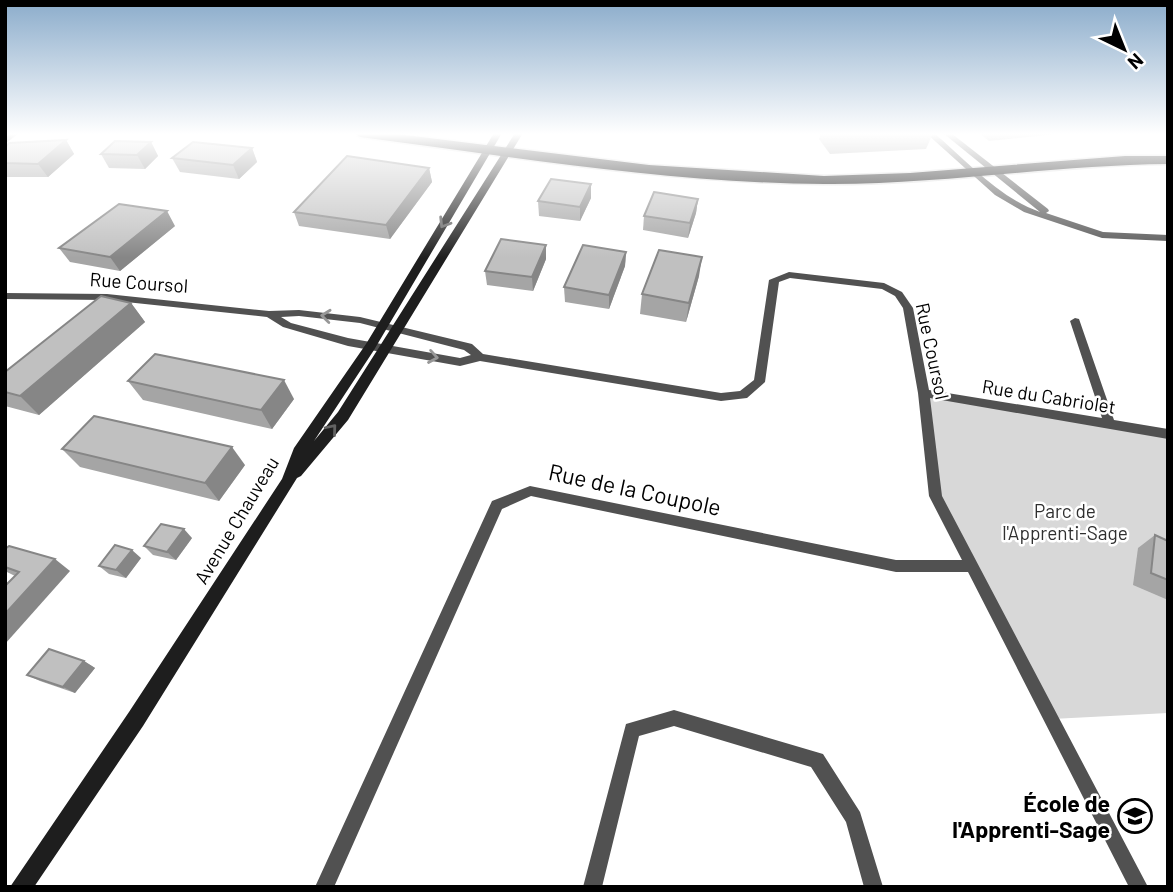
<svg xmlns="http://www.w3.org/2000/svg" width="1173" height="892" viewBox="0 0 1173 892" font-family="Barlow,sans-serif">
  <rect width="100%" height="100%" fill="#fff"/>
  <!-- green -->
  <polygon fill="#d8d8d8" points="924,393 1168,434 1168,713 1052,719 936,496"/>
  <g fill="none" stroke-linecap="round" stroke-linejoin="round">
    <!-- highway casing -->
    <g stroke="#dbdbdb" stroke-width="3">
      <path id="highway" d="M354 133H389L649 165 824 176 910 173 1125 156H1168V164C1053 165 939 185 824 184 668 183 514 157 360 137Z"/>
    </g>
    <!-- street -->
    <g fill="#515151" fill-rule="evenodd">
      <polygon points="11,133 19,133 5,144 5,138"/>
      <path d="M926 133H934C967 161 999 198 1040 212L943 133H951L1048 209 1049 211 1046 213 1103 232 1168 235V241L1102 238 1024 212 995 195Z"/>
      <path d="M789 272 884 283 902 292 913 308 929 390 1102 418 1070 321 1075 318 1079 319 1114 420 1168 429V439L930 398 942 496 1148 887H1129L968 572H896L531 496 502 509 334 887H315L492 501 530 486 896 560H962L929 496 918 393 903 308 895 296 882 289 790 278 779 282 765 382 747 398 721 401 480 361 460 366 348 346 283 327 267 317 107 300 5 299V293L107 294 269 311 299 310 360 317 472 344 483 354 721 393 740 391 754 380 769 280ZM299 316 360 323 464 350 471 355 460 358 348 338 291 323 281 317Z"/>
      <polygon points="674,710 823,754 860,812 883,887 864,887 846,822 811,767 674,726 639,736 602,887 583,887 626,724"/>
    </g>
    <!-- secondary -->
    <polygon fill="#1e1e1e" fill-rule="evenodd" points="494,133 502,133 374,350 314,441 338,412 515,133 523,133 348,420 301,476 297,478 143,726 34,887 10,887 129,712 282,479 294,448 366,344"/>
    <!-- highway -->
    <use href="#highway" fill="#000" fill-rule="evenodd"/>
  </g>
  <!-- wall -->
  <g fill="#a5a5a5">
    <polygon points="821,133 933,133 926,149 830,154 819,139"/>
    <polygon points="979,133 1119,133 1057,134 989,141"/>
    <polygon points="1139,133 1168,133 1168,134"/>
    <polygon points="66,140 74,154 48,177 5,177 5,148"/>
    <polygon points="151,142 158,156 145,169 109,168 101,154"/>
    <polygon points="252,148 257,162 239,179 180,172 172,158"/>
    <polygon points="429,168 432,182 390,239 299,226 294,212"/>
    <polygon points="591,184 591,198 580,221 539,216 538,201"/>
    <polygon points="698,199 696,213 688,238 643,230 644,216"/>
    <polygon points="175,226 120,271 70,262 59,248"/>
    <polygon points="626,252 625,266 609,309 565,302 564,287"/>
    <polygon points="546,259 533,291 487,285 485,271"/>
    <polygon points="699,276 686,322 640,314 642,294"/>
    <polygon points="131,303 145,322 39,415 5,406 5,372"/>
    <polygon points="128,381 294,399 272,429 143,400"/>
    <polygon points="62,449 245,465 219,501 80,467"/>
    <polygon points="1155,535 1168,541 1168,600 1133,585 1138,548"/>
    <polygon points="192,538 176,560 153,555 144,546"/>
    <polygon points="5,549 70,571 15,576 5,571"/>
    <polygon points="141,558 126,578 109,574 99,566"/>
    <polygon points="84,661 95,668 75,693 40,681 27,675"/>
  </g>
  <!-- shaded-wall -->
  <g fill="#868686">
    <polygon points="66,140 74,154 48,177 38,164"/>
    <polygon points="151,142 158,156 145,169 137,155"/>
    <polygon points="252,148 257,162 239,179 233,165"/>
    <polygon points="429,168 432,182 390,239 386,225"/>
    <polygon points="591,184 591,198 580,221 580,207"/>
    <polygon points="698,199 696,213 688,238 690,223"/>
    <polygon points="167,211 175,226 120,271 110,257"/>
    <polygon points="546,245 546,259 533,291 532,277"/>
    <polygon points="626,252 625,266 609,309 609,295"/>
    <polygon points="702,257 699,276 686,322 689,303"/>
    <polygon points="131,303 145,322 39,415 20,396"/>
    <polygon points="284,380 294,399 272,429 261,410"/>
    <polygon points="232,447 245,465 219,501 205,483"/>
    <polygon points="184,529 192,538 176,560 167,552"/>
    <polygon points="132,550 141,558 126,578 116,570"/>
    <polygon points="55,559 70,571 5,644 5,614"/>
    <polygon points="84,661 95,668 75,693 63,687"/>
  </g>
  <!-- building -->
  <g fill="#c0c0c0" stroke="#868686" stroke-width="2">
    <polygon points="66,140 38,164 5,163 5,148 9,143"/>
    <polygon points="115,141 151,142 137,155 101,154"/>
    <polygon points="193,142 252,148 233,165 172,158"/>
    <polygon points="347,156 429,168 386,225 294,212"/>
    <polygon points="551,179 591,184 580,207 538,201"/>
    <polygon points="654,192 698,199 690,223 644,216"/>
    <polygon points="119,204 167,211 110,257 59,248"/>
    <polygon points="501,239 546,245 532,277 485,271"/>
    <polygon points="583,245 626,252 609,295 564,287"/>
    <polygon points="659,250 702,257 689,303 642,294"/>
    <polygon points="101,296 131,303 20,396 5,392 5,372"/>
    <polygon points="155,354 284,380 261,410 128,381"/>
    <polygon points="94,416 232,447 205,483 62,449"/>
    <polygon points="161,524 184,529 167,552 144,546"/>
    <polygon points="1155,535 1168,541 1168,580 1151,573"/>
    <polygon points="115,545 132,550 116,570 99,566"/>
    <polygon points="9,546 55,559 5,614 5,586 19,572 5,567 5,549"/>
    <polygon points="49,649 84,661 63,687 27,675"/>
  </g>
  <!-- one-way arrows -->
  <defs><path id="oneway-chevron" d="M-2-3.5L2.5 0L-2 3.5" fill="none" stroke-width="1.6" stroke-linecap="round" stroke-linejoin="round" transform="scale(1.75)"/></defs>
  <g stroke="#626262">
    <use href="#oneway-chevron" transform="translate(444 223) rotate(122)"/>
    <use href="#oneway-chevron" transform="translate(332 429) rotate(-50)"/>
  </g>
  <g stroke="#979797">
    <use href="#oneway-chevron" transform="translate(326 316) rotate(-174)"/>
    <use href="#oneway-chevron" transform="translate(433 357) rotate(10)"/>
  </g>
  <!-- sky -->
  <linearGradient id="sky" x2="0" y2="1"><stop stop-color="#8baccb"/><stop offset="0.52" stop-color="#fff"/><stop offset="1" stop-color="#fff" stop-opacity="0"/></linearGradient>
  <rect width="1173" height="258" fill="url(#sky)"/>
  <!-- icons -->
  <defs>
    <g id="school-ring" transform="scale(1.75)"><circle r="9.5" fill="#fff" stroke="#000" stroke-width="1.5"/><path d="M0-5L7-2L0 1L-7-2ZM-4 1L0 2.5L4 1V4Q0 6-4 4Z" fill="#000"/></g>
  </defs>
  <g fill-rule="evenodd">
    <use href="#school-ring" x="1135" y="816"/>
  </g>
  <g text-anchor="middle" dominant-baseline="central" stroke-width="5" stroke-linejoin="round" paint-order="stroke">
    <!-- street labels -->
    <g font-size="19" fill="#000" stroke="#fff">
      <text transform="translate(139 282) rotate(4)">Rue Coursol</text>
      <text transform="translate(933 351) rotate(78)">Rue Coursol</text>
      <text transform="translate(1049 396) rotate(9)">Rue du Cabriolet</text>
      <text transform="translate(236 520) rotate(-59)">Avenue Chauveau</text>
    </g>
    <!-- park labels -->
    <g font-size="19" fill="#2f2f2f" stroke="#fff">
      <text x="1065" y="510">Parc de<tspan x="1065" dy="22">l'Apprenti-Sage</tspan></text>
    </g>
    <!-- near-street labels -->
    <g font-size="23" fill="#000" stroke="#fff">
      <text transform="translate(635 489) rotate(12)">Rue de la Coupole</text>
    </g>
    <!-- near-poi labels -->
    <g font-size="23" font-weight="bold" fill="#000" stroke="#fff" text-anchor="end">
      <text x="1110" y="803">École de<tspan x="1110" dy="26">l'Apprenti-Sage</tspan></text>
    </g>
  </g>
  <!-- border -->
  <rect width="1173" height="892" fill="none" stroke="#000000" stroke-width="14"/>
  <!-- north arrow -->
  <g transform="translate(1124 49) rotate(137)" stroke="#ffffff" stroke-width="5" paint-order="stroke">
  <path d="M0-5L12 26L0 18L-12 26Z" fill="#000000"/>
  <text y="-10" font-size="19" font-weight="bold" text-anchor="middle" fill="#000000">N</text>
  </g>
</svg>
